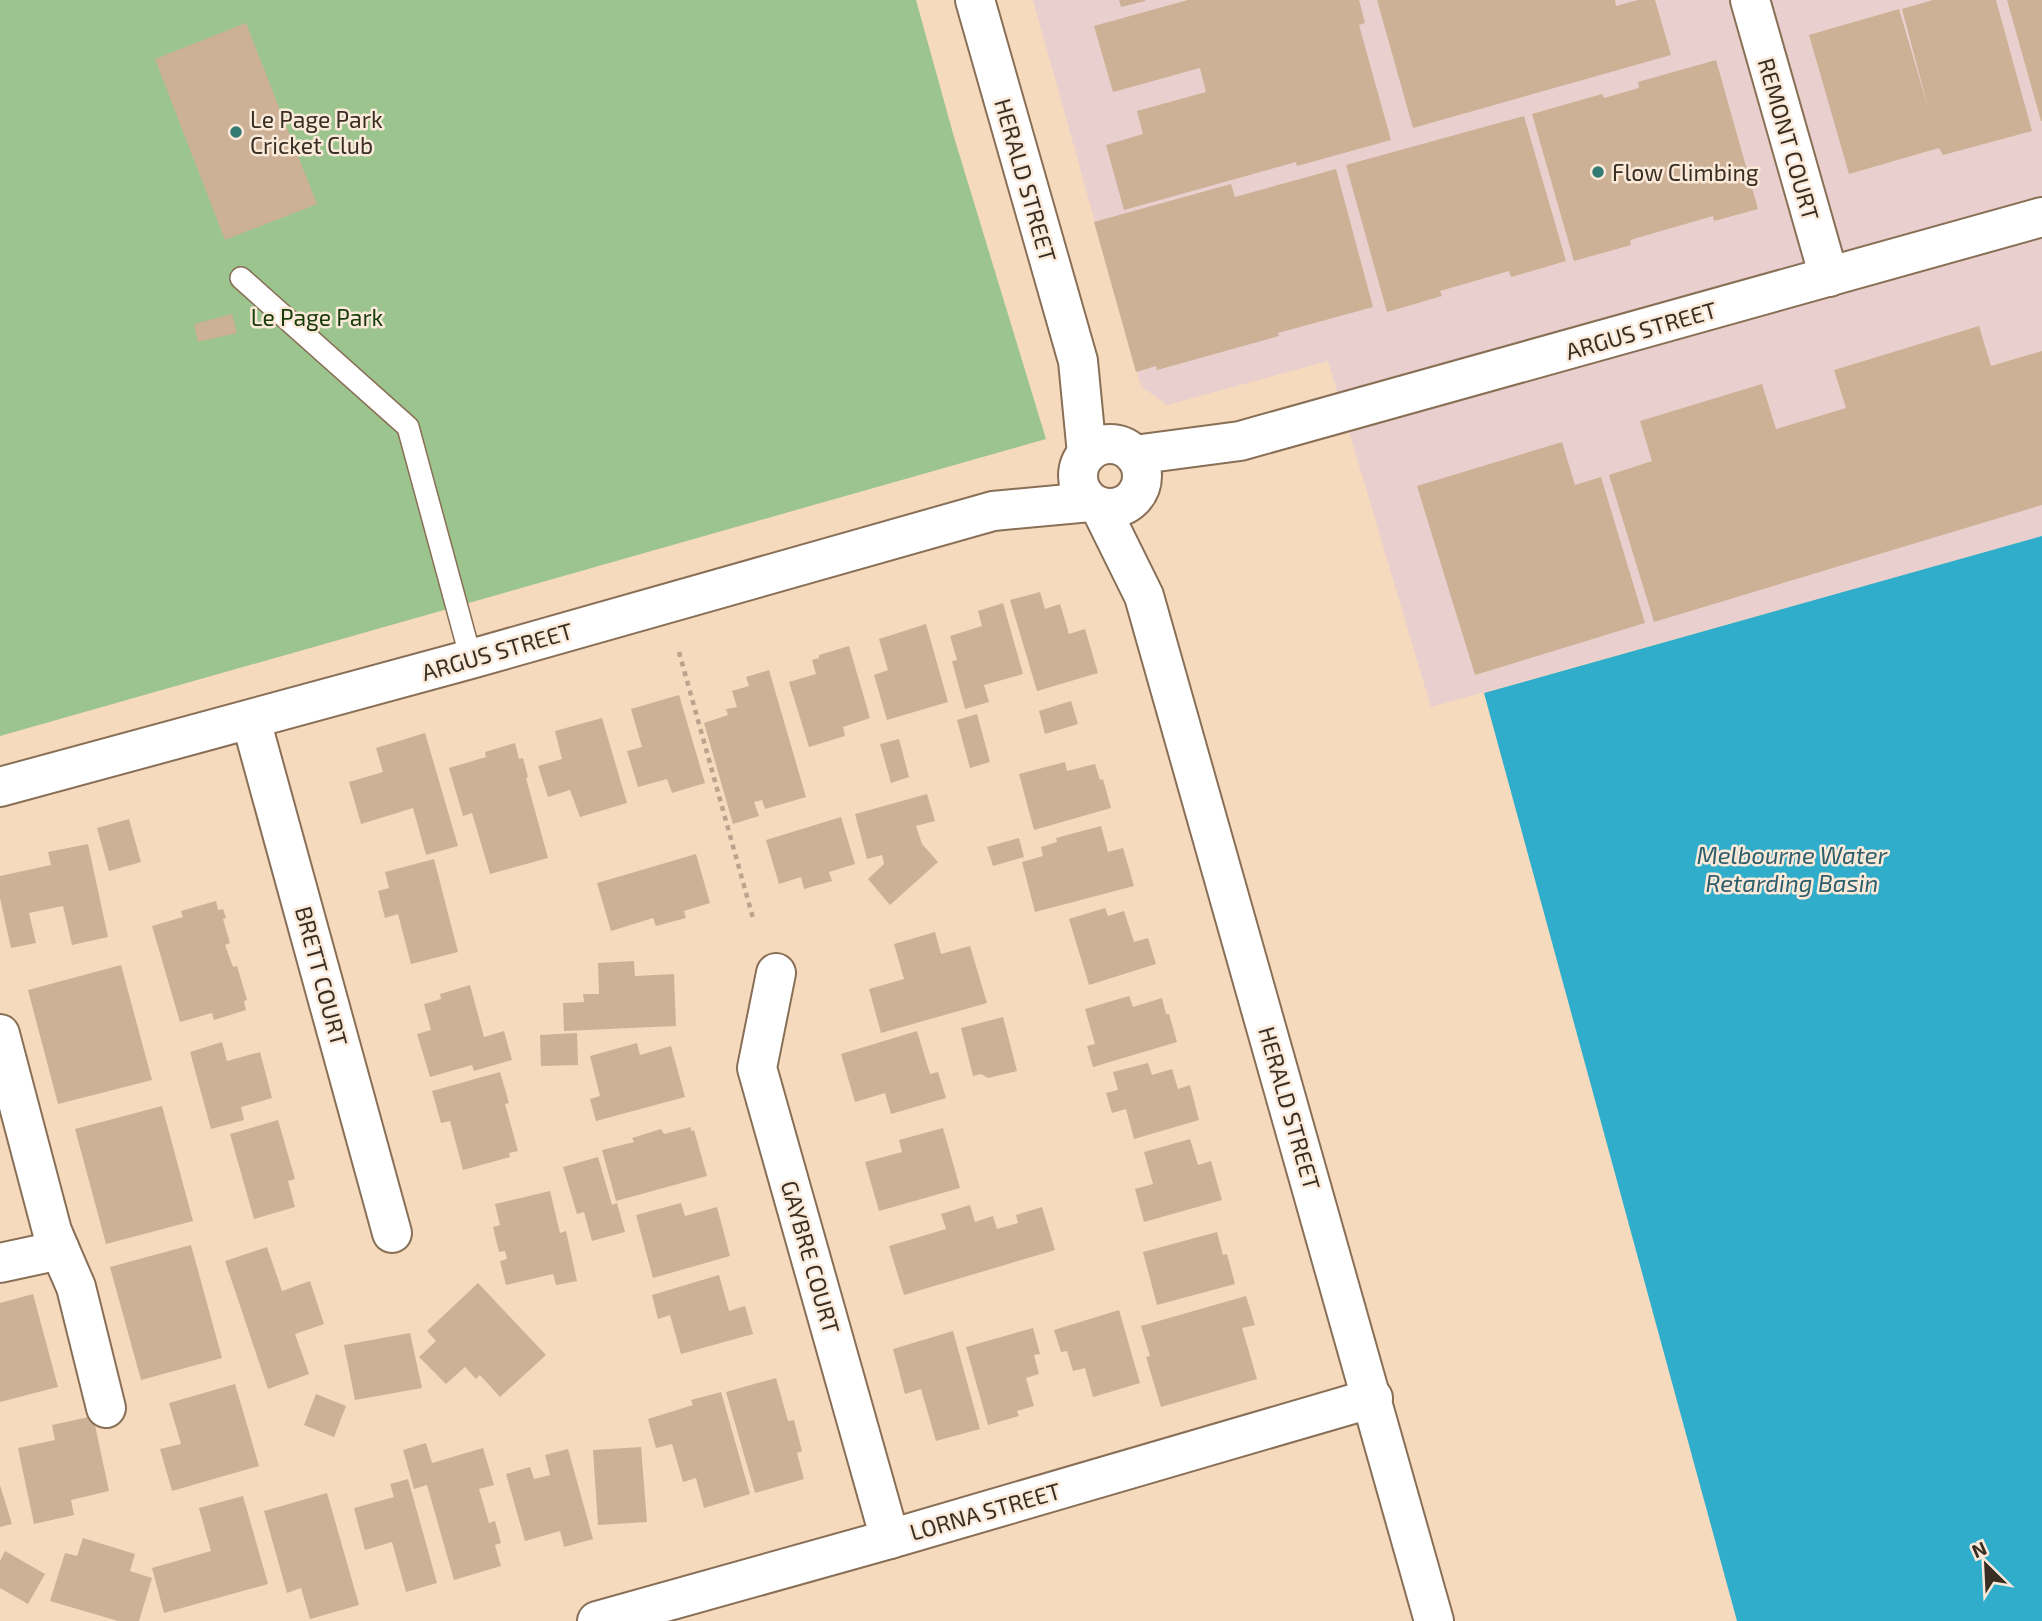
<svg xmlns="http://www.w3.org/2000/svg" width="2042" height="1621" viewBox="0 0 2042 1621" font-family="'Exo 2',sans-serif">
  <rect width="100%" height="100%" fill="#f6dabe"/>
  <!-- industrial -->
  <polygon fill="#e9cfcd" points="1033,0 2042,0 2042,536 1431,707 1328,361 1167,405 1141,386"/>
  <!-- green -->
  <polygon fill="#9bc48e" points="0,0 916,0 954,137 1046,439 0,736"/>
  <!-- water -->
  <polygon fill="#31adcc" points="2042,536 2042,1621 1737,1621 1484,693"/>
  <!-- building -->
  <g fill="#ccb196">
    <polygon points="1119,0 1145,0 1145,1 1121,7"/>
    <polygon points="1188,0 1359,0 1365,23 1359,25 1391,140 1297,166 1296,162 1124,210 1106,145 1143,134 1137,111 1206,92 1200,68 1113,92 1094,26"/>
    <polygon points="1377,0 1615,0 1616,6 1638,0 1655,0 1671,55 1413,128"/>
    <polygon points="1933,0 1996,0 2032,131 1943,155 1939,148 1849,174 1809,35 1899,9 1929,111 1902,9"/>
    <polygon points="2007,0 2042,0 2042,121 2041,121"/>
    <polygon points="246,23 317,204 225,240 155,59"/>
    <polygon points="1716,60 1758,209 1714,221 1713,216 1630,240 1631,245 1574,261 1532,114 1602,94 1604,98 1639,88 1638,82"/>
    <polygon points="1524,116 1566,261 1511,277 1509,271 1440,291 1442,296 1387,312 1346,165"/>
    <polygon points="1336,169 1373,307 1278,333 1279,336 1157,370 1156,366 1136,372 1094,222 1231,184 1235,197"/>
    <polygon points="232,314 237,333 198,342 194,324"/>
    <polygon points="1979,326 1991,366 2042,351 2042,505 1654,622 1609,475 1652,461 1640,421 1762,384 1776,429 1846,408 1834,370"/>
    <polygon points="1562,442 1575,485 1601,477 1645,623 1475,675 1417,486"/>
    <polygon points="1040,592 1045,609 1060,604 1069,634 1085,629 1098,673 1037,691 1010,600"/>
    <polygon points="1003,603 1023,674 984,685 989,702 965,709 952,661 957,660 950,636 982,626 978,611"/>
    <polygon points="926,624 948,702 887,720 874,675 888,670 879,639"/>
    <polygon points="849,646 870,718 843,727 845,736 809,747 789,682 816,674 812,660 819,658 819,655"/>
    <polygon points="769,670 806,797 765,809 762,800 754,802 759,816 733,824 704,723 728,715 726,709 737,707 732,691 749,686 746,677"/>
    <polygon points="679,695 705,783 672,793 667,779 638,787 627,751 642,747 631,709"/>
    <polygon points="1071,701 1078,724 1045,734 1039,711"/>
    <polygon points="977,714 990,762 970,768 957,720"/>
    <polygon points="602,718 627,803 580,817 570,790 548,797 538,766 562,759 555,731"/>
    <polygon points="425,733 458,846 426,855 413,808 361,824 349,782 383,772 376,748"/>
    <polygon points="899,739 909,777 891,783 880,744"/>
    <polygon points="515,743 519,759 523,758 528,777 526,778 548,858 490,874 472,813 463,816 449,768 486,757 485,752"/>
    <polygon points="1065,762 1067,771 1095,764 1100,780 1103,779 1111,808 1034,830 1019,774"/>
    <polygon points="927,794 935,821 916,826 922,844 938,862 890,905 868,879 884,864 882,855 867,859 855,814"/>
    <polygon points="841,817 855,864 829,872 832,881 804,889 801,877 779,884 766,840"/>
    <polygon points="129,819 141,862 109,871 97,828"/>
    <polygon points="1101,826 1108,852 1123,848 1134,886 1035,912 1022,862 1043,856 1041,847 1057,842 1056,838"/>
    <polygon points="1019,838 1024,857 993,866 987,847"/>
    <polygon points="88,844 108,937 72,945 63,906 29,913 36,943 11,948 0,898 0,876 51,865 48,852"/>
    <polygon points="696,854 710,903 684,911 686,918 656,926 653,918 611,931 597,883"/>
    <polygon points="434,859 458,952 411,964 398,914 385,918 378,891 389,888 385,872"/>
    <polygon points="216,901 218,910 223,909 226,918 223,919 230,943 225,945 233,967 237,966 247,1000 244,1001 246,1010 214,1020 212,1013 180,1022 152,926 183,917 181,911"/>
    <polygon points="1105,908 1108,916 1124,911 1134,942 1148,938 1156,964 1089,985 1069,919"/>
    <polygon points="935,932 941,954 970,946 987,1003 881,1033 869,989 904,979 894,944"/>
    <polygon points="634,961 635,976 674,974 676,1026 564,1031 563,1003 584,1002 583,994 599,994 598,963"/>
    <polygon points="121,965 152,1080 58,1104 28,990"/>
    <polygon points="470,985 484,1037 504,1031 512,1060 474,1071 472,1065 430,1077 417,1034 431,1030 424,1004 441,999 440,994"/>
    <polygon points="1129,996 1133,1007 1162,998 1166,1014 1169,1014 1177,1042 1093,1067 1087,1046 1095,1044 1085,1009"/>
    <polygon points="1003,1017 1017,1071 988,1078 981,1074 973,1076 961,1028"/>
    <polygon points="917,1031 930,1074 938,1072 946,1098 891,1114 885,1093 855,1102 841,1054"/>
    <polygon points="577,1033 578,1065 541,1066 540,1035"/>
    <polygon points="222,1042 227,1061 260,1052 272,1098 241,1107 244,1120 211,1129 190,1052"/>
    <polygon points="637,1043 640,1055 671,1046 685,1097 596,1121 590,1099 600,1096 590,1056"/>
    <polygon points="1148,1063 1152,1075 1172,1069 1178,1089 1190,1085 1199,1120 1134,1139 1126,1109 1112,1113 1106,1093 1118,1090 1113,1072"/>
    <polygon points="500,1072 509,1103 505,1104 518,1151 509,1153 510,1157 463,1170 450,1121 441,1123 432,1091"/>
    <polygon points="162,1106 193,1221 106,1244 75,1129"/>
    <polygon points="278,1120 295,1179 288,1181 295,1207 254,1219 230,1134"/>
    <polygon points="691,1127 691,1131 694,1130 707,1176 616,1201 602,1150 634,1142 632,1138 661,1129 664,1134"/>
    <polygon points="943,1128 960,1188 879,1211 865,1162 902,1152 899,1140"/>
    <polygon points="1190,1139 1198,1165 1211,1161 1222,1200 1144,1222 1135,1189 1153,1184 1144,1152"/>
    <polygon points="598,1157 612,1205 617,1203 625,1232 592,1241 584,1212 577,1214 563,1167"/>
    <polygon points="550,1191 560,1233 566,1231 577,1281 556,1285 553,1274 506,1285 500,1261 507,1259 505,1251 499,1252 493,1227 500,1225 495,1204"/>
    <polygon points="681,1203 685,1216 717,1207 730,1256 653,1278 636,1215"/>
    <polygon points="970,1205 975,1222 993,1216 997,1229 1018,1223 1016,1215 1042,1207 1055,1250 904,1295 889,1246 946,1229 941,1214"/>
    <polygon points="1217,1232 1223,1255 1227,1254 1235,1284 1157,1305 1143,1252"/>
    <polygon points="191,1245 222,1358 141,1380 110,1267"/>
    <polygon points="267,1247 282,1291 310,1281 324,1324 295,1334 309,1374 268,1389 225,1261"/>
    <polygon points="719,1275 729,1311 745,1306 753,1334 681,1354 670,1315 658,1319 652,1295"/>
    <polygon points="478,1283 546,1355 500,1397 480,1375 476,1379 465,1367 446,1384 419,1357 436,1341 427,1331"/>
    <polygon points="33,1294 58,1387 0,1402 0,1303"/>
    <polygon points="1246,1296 1255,1325 1242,1328 1257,1379 1161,1407 1146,1357 1150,1356 1141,1326"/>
    <polygon points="1119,1310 1140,1383 1093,1397 1085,1368 1073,1371 1067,1351 1061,1352 1054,1330"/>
    <polygon points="1033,1328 1040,1354 1034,1355 1039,1374 1026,1378 1034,1406 1017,1411 1019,1416 988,1425 966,1347"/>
    <polygon points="953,1331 980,1429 936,1441 921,1389 905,1394 893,1349"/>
    <polygon points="410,1333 422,1388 355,1400 344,1345"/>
    <polygon points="776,1378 788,1421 794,1420 802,1451 797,1453 804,1479 755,1493 726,1392"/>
    <polygon points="235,1384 259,1466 172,1491 160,1449 181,1444 169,1403"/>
    <polygon points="721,1392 750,1494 704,1508 696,1478 683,1482 672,1444 656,1448 648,1419 693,1405 691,1400"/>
    <polygon points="316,1394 346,1406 334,1437 304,1425"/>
    <polygon points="93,1416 109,1491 71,1500 74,1515 34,1524 18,1448 55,1440 52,1425"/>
    <polygon points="426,1443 432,1463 483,1448 494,1485 479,1489 489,1523 495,1521 501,1543 495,1545 501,1566 454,1580 427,1485 414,1489 403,1450"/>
    <polygon points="641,1447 647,1522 598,1525 593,1450"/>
    <polygon points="568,1449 593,1539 564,1547 560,1531 525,1541 506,1474 530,1467 534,1479 550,1475 545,1455"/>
    <polygon points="408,1479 437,1583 406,1592 392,1542 365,1550 354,1508 394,1497 390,1484"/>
    <polygon points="0,1485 12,1524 0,1527"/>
    <polygon points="327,1493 359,1605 310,1619 301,1588 287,1593 264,1511"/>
    <polygon points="243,1496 268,1584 164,1613 152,1568 211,1551 199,1508"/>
    <polygon points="83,1538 135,1554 130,1571 152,1578 139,1621 118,1621 50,1601 65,1553 77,1556"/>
    <polygon points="5,1551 45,1574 28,1604 0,1588 0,1561"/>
  </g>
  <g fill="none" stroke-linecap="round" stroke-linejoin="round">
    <!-- lane casing -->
    <g stroke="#886f56" stroke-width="24">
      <polyline id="lane" points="241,278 408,427 471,659"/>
    </g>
    <!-- street casing -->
    <g stroke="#886f56" stroke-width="42">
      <g id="street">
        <polyline points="975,0 1078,361 1087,454"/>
        <polyline points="1750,0 1829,277"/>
        <circle cx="1110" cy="476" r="32"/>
        <polyline points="1134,455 1240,441 2042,217"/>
        <polyline points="1100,507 1144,596 1434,1621"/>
        <polyline points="251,720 392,1233"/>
        <polyline points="0,787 471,659 993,511 1090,502"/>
        <polyline points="776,973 757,1068 890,1539"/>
        <polyline points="0,1034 52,1231 60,1250 0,1263"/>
        <polyline points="60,1250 76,1287 106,1408"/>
        <polyline points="597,1621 890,1539 1373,1398"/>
      </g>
    </g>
    <!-- path -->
    <polyline stroke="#baa48d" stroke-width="4.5" stroke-dasharray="5 5" stroke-linecap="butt" points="679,652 753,918"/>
    <!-- lane -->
    <use href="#lane" stroke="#fff" stroke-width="21"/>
    <!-- street -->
    <use href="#street" stroke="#fff" stroke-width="38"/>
  </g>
  <!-- markers -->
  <g fill="#337a73" stroke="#fbead9" stroke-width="2.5">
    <circle cx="236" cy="132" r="7"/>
    <circle cx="1598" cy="172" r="7"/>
  </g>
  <g text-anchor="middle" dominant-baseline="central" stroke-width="5" stroke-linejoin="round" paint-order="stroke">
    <!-- poi labels -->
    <g font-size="23" fill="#382e23" stroke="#fbead9" text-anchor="start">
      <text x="250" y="119">Le Page Park<tspan x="250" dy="26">Cricket Club</tspan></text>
      <text x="1612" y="172">Flow Climbing</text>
    </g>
    <!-- street labels -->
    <g font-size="23" fill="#382e23" stroke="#fbead9">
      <text transform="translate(1789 139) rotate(74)">REMONT COURT</text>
      <text transform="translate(1026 180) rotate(74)">HERALD STREET</text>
      <text transform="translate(1641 330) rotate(-16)">ARGUS STREET</text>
      <text transform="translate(497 651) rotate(-16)">ARGUS STREET</text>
      <text transform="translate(322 976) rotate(75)">BRETT COURT</text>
      <text transform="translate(1290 1108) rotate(74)">HERALD STREET</text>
      <text transform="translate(811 1257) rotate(74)">GAYBRE COURT</text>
      <text transform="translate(985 1511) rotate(-16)">LORNA STREET</text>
    </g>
    <!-- park labels -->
    <g font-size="23" fill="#183b0a" stroke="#fbead9">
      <text x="317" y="317">Le Page Park</text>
    </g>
    <!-- water labels -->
    <g font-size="24" font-style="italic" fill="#2d5e6c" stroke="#fbead9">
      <text x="1792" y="854">Melbourne Water<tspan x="1792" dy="28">Retarding Basin</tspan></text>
    </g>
  </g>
  <!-- north arrow -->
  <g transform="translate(1986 1565) rotate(336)" stroke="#fbead9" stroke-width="5" paint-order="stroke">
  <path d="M0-5L12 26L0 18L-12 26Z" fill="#382e23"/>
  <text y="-10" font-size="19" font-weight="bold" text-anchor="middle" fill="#382e23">N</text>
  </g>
</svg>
